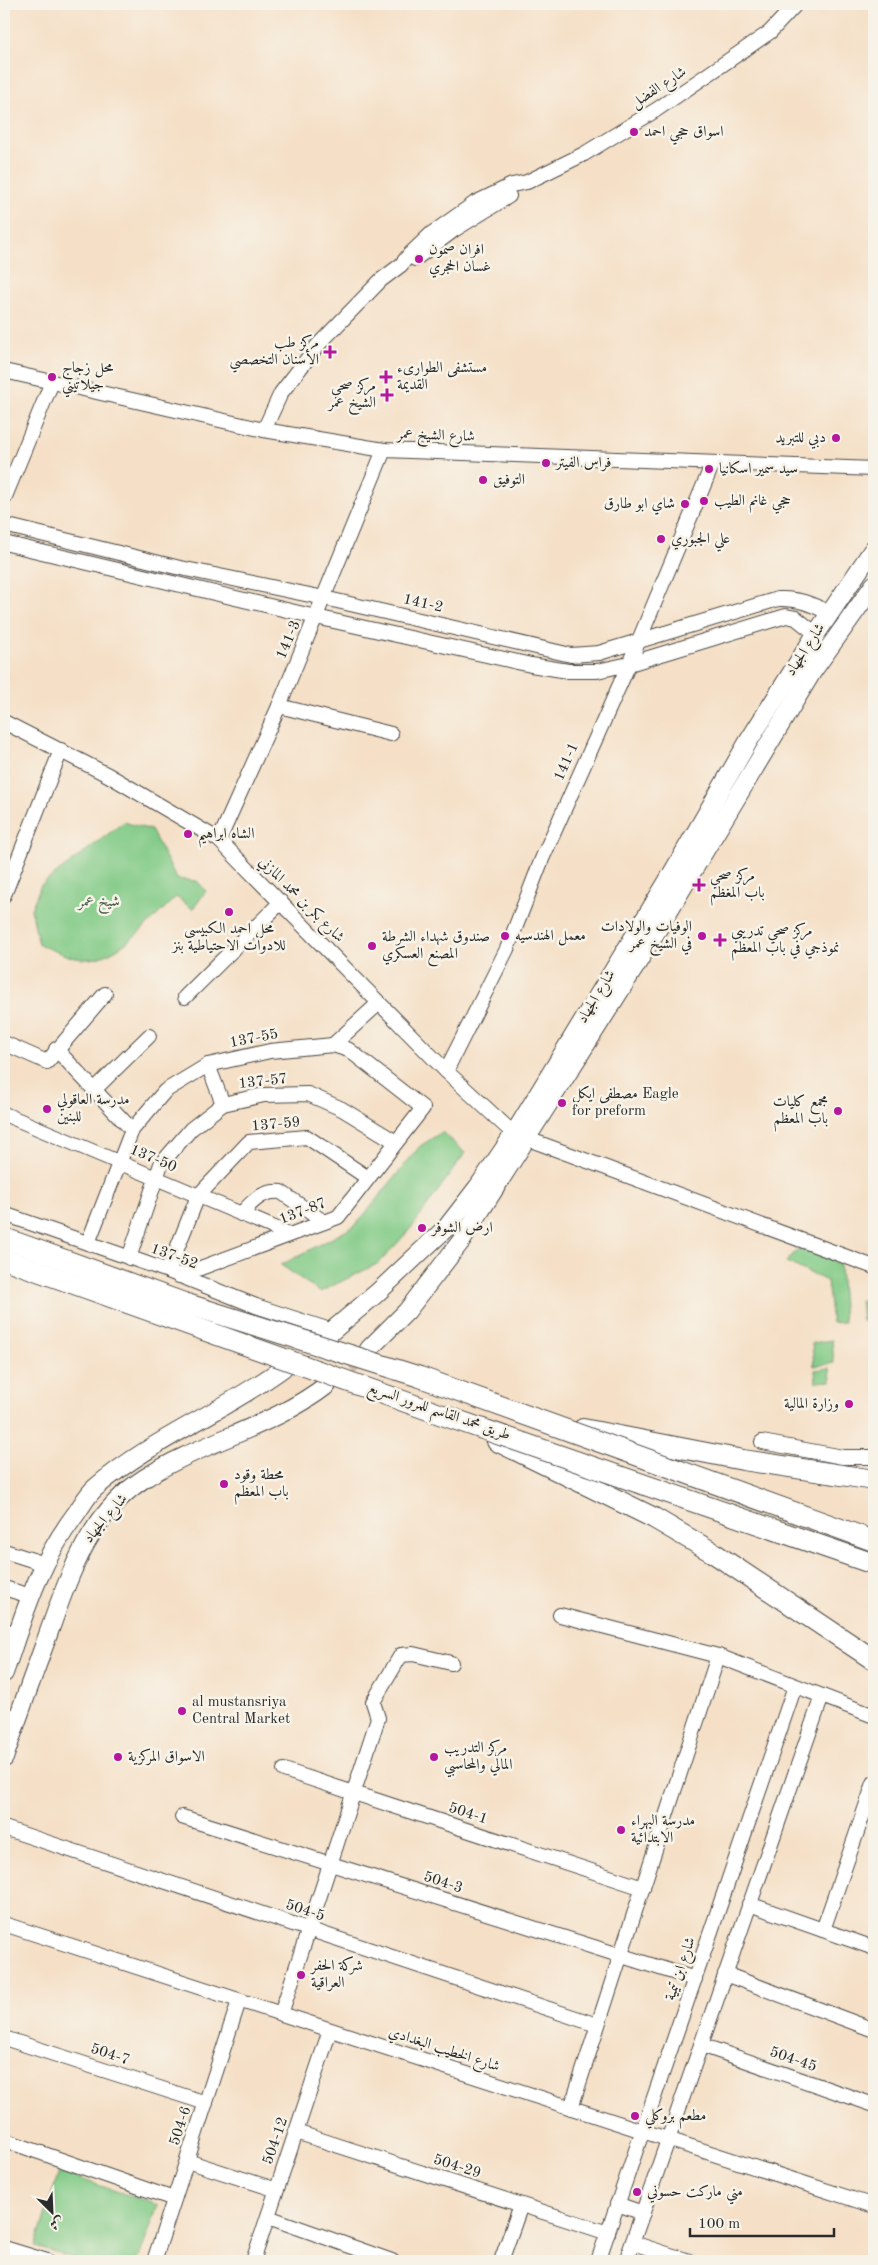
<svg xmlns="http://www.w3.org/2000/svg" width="878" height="2265" viewBox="0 0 878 2265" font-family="'Old Standard TT',Amiri,serif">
  <rect width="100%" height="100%" fill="#f7f3e8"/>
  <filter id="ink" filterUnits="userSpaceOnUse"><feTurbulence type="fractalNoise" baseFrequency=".02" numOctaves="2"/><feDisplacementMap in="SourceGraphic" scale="10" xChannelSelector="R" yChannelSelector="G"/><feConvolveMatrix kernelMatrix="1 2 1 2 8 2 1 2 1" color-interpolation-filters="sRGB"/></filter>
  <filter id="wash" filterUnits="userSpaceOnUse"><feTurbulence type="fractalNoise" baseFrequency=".0096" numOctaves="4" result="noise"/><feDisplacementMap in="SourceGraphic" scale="20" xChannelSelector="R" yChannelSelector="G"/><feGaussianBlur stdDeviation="1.12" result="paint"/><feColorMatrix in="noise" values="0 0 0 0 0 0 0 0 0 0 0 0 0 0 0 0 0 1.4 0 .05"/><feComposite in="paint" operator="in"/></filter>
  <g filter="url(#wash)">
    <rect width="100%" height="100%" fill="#f5e0c7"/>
    <!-- green -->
    <g fill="#81ca86" stroke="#567a58">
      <path d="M124 822 151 830 177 879 197 881 206 891 193 909 176 897C153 918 117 962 83 959 69 958 52 949 39 945L31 909 41 885Z"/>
      <polygon points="442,1132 465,1153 413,1226 379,1263 320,1292 281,1265 355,1226 420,1146"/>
      <polygon points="799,1248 836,1261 840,1266 844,1322 832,1323 827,1281 786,1262"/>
      <polygon points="874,1299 874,1320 862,1321 860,1301"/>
      <polygon points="832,1340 834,1363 814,1366 812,1343"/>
      <polygon points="830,1368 831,1381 816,1382 815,1370"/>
      <polygon points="59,2172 158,2205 138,2261 83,2261 35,2247"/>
    </g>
  </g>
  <g filter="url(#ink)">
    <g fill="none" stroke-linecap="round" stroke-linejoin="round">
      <!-- major-tunnel -->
      <polyline stroke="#cdbca8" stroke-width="18" stroke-dasharray="18 9" stroke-linecap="butt" points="328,1384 369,1349"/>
      <!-- minor casing -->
      <g stroke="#494642" stroke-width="16">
        <g id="minor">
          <polyline points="415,259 454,230 509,196"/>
          <polyline points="4,371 264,430 384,450 874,469"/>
          <polyline points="264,430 281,393 318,345 381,280 401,265 409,255 431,234 475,203 512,185 527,182 584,154 656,110 770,32 796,4"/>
          <polyline points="4,499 52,382"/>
          <path d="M4 525 176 567 324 598 571 655 599 653 778 599C798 598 812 604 829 613"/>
          <polyline points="4,543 316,617 531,665 568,671 597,671 629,664 786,616 796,618 816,634"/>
          <polyline points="279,706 391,734"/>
          <polyline points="4,722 108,775 219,840 446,1071 514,1134"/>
          <polyline points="219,840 279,706 384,450"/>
          <polyline points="4,895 61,750"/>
          <polyline points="185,997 281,902"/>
          <polyline points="4,1043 47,1062 105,994"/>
          <polyline points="333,1045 379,1003"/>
          <polyline points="56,1049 132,1130"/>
          <polyline points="208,1065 223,1104"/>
          <polyline points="446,1071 507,949 542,859 629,664 713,463"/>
          <polyline points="94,1090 149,1036"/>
          <polyline points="4,1114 289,1234"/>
          <polyline points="528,1139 874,1267"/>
          <polyline points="4,1214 168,1271 256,1306 333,1331"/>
          <path d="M241 1214C252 1202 262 1190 281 1192L324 1222"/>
          <polyline points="88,1243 132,1130 165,1091 208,1065 270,1051 333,1045 349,1050 423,1108 338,1217 179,1276"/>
          <polyline points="129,1258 161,1164 191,1129 223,1104 264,1095 308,1094 342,1109 396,1142"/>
          <polyline points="168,1271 198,1196 249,1142 307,1137 368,1178"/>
          <polyline points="762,1442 843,1457 874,1457"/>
          <polyline points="4,1551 45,1564"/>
          <polyline points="4,1588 30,1596"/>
          <polyline points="560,1615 718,1656 874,1716"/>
          <polyline points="4,1630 17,1634"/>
          <polyline points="284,1770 643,1888"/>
          <polyline points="182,1817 695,1979"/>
          <polyline points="4,1828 597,2025"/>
          <polyline points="749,1904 874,1948"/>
          <polyline points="4,1924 874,2206"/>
          <polyline points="823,1930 874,1783"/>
          <polyline points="725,1974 874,2030"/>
          <polyline points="281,2014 378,1718 373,1702 401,1655 413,1654 451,1663"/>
          <polyline points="4,2038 206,2103"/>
          <polyline points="701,2045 874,2105"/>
          <polyline points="571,2108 718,1656"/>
          <polyline points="296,2132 608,2233"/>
          <polyline points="4,2140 174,2199"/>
          <polyline points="187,2161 277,2190"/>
          <polyline points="617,2204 643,2213"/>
          <polyline points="268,2217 392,2261"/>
          <polyline points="633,2243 689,2261"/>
          <polyline points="4,2248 47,2261"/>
          <polyline points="154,2261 239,2001"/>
          <polyline points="253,2261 330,2030"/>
          <polyline points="501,2261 521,2205"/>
          <polyline points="598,2261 795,1686"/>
          <polyline points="626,2261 822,1696"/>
        </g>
      </g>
      <!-- major casing -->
      <g stroke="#494642" stroke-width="20">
        <g id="major">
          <polyline points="326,1336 377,1293 447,1227 478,1187 514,1134 666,884 748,742 816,634 874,548"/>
          <polyline points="369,1349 407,1311 462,1240 633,970 812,672 874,585"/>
          <path d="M4 1673C24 1615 37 1566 75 1515 81 1507 87 1495 95 1488 152 1439 223 1412 283 1368"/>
          <path d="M4 1758C17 1720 31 1681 45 1643 67 1582 87 1515 145 1478 203 1441 273 1427 327 1385"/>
        </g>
      </g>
      <!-- highway casing -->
      <g stroke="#494642" stroke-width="22">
        <g id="highway">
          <polyline points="583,1429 743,1460 874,1480"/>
          <polyline points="497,1441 654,1518 712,1552 874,1660"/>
        </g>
      </g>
      <!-- minor -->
      <use href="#minor" stroke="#fff" stroke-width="14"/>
      <!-- major -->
      <use href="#major" stroke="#fff" stroke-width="18"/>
      <!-- highway -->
      <use href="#highway" stroke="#fff" stroke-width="20"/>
      <!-- highway-bridge casing -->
      <g stroke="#494642" stroke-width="22" stroke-linecap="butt">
        <g id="highway-bridge">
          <polyline points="4,1238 184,1303 420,1377 874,1541"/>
          <polyline points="4,1259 448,1417 874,1564"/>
        </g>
      </g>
      <!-- highway-bridge -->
      <use href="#highway-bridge" stroke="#fff" stroke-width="20"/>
    </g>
  </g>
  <!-- markers -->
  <g fill="#b5179e" stroke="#f7f3e8" stroke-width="2">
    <circle cx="634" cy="132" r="5"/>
    <circle cx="419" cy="259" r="5"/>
    <path d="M327.5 344.5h5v5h5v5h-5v5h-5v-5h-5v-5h5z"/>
    <circle cx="52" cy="377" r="5"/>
    <path d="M383.5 369.5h5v5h5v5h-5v5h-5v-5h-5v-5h5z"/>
    <path d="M384.5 387.5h5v5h5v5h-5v5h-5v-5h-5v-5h5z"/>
    <circle cx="836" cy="438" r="5"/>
    <circle cx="546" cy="463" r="5"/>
    <circle cx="709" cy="469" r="5"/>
    <circle cx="483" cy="480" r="5"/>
    <circle cx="704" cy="501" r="5"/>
    <circle cx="685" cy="504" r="5"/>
    <circle cx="661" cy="539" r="5"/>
    <circle cx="188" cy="834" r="5"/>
    <path d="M696.5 877.5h5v5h5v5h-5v5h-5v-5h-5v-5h5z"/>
    <circle cx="229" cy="912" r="5"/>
    <circle cx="505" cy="936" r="5"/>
    <circle cx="702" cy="936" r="5"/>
    <path d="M717.5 932.5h5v5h5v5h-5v5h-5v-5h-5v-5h5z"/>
    <circle cx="372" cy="946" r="5"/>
    <circle cx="562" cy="1103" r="5"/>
    <circle cx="47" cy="1109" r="5"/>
    <circle cx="838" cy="1111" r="5"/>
    <circle cx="422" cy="1228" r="5"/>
    <circle cx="849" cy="1404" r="5"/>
    <circle cx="224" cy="1484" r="5"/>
    <circle cx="182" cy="1711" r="5"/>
    <circle cx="118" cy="1757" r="5"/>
    <circle cx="434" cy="1757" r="5"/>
    <circle cx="621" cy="1830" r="5"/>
    <circle cx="301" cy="1975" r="5"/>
    <circle cx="635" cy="2116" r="5"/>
    <circle cx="637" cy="2192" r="5"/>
  </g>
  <g text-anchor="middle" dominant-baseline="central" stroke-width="5" stroke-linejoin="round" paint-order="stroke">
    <!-- street labels -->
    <g font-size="15" fill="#2b2b2b" stroke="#f7f3e8">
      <text transform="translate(659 88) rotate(-33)">شارع الفضل</text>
      <text transform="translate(436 436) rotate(2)">شارع الشيخ عمر</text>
      <text transform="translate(423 604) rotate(13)">141-2</text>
      <text transform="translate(289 640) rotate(-67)">141-3</text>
      <text transform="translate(806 650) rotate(-57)">شارع الجهاد</text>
      <text transform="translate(567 762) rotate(-66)">141-1</text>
      <text transform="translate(301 900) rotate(45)">شارع بكر بن محمد المازني</text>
      <text transform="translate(597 997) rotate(-59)">شارع الجهاد</text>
      <text transform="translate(254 1039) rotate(-11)">137-55</text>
      <text transform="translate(263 1082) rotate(-6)">137-57</text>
      <text transform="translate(276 1125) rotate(-5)">137-59</text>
      <text transform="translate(153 1159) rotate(23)">137-50</text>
      <text transform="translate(303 1212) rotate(-21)">137-87</text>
      <text transform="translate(174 1257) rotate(20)">137-52</text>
      <text transform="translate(439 1412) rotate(19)">طريق محمد القاسم للمرور السريع</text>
      <text transform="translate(106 1519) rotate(-50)">شارع الجهاد</text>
      <text transform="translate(468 1814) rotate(18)">504-1</text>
      <text transform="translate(443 1883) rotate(18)">504-3</text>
      <text transform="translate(305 1911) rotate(18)">504-5</text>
      <text transform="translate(681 1969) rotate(-71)">شارع ابن تيمية</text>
      <text transform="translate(444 2050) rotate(18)">شارع الخطيب البغدادي</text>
      <text transform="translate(110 2055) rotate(18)">504-7</text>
      <text transform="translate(793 2060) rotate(19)">504-45</text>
      <text transform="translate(181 2126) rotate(-72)">504-6</text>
      <text transform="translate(276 2141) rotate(-71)">504-12</text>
      <text transform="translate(457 2167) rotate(18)">504-29</text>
    </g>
    <!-- poi labels -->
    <g font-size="15" fill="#2b2b2b" stroke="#f7f3e8" text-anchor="start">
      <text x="644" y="132">اسواق حجي احمد</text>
      <text x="429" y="250">افران صمون<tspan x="429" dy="17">غسان الحجري</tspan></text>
      <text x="319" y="343" text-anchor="end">مركز طب<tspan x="319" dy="17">الأسنان التخصصي</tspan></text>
      <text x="62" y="368">محل زجاج<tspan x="62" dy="17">جيلاتيني</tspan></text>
      <text x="397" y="368">مستشفى الطوارىء<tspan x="397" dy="17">القديمة</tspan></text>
      <text x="376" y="386" text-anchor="end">مركز صحي<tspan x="376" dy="17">الشيخ عمر</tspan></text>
      <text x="826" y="438" text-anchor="end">دبي للتبريد</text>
      <text x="556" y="463">فراس الفيتر</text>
      <text x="719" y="469">سيد سمير اسكانيا</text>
      <text x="493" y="480">التوفيق</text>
      <text x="714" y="501">حجي غانم الطيب</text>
      <text x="675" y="504" text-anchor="end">شاي ابو طارق</text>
      <text x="671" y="539">علي الجبوري</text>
      <text x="198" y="834">الشاه ابراهيم</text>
      <text x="710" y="876">مركز صحي<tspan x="710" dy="17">باب المغظم</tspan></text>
      <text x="692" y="927" text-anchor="end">الوفيات والولادات<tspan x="692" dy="17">في الشيخ عمر</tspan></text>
      <text x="229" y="929" text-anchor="middle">محل احمد الكبيسي<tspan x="229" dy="17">للادوات الاحتياطية بنز</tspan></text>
      <text x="731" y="931">مركز صحي تدريبي<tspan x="731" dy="17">نموذجي في باب المعظم</tspan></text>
      <text x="515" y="936">معمل الهندسيه</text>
      <text x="382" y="937">صندوق شهداء الشرطة<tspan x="382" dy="17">المصنع العسكري</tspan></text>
      <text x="572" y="1094">مصطفى ايكل Eagle<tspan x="572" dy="17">for preform</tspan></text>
      <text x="57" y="1100">مدرسة العاقولي<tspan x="57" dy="17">للبنين</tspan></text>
      <text x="828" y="1102" text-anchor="end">مجمع كليات<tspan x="828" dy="17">باب المعظم</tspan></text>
      <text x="432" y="1228">ارض الشوفر</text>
      <text x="839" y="1404" text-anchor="end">وزارة المالية</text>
      <text x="234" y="1475">محطة وقود<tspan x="234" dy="17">باب المعظم</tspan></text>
      <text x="192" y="1702">al mustansriya<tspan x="192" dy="17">Central Market</tspan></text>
      <text x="444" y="1748">مركز التدريب<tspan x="444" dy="17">المالي والمحاسبي</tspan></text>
      <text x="128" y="1757">الاسواق المركزية</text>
      <text x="631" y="1821">مدرسة البهراء<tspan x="631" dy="17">الابتدائية</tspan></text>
      <text x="311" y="1966">شركة الحفر<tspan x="311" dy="17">العراقية</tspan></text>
      <text x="645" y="2116">مطعم بروكلي</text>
      <text x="647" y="2192">مني ماركت حسوني</text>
    </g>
    <!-- park labels -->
    <g font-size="15" fill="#455b46" stroke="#f7f3e8">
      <text x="99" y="902">شيخ عمر</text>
    </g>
  </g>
  <!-- margin -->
  <rect width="878" height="2265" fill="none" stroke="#f7f3e8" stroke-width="20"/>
  <!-- north arrow -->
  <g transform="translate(52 2212) rotate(156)" stroke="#f7f3e8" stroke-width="4" paint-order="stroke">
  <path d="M0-4L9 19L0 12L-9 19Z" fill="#2b2b2b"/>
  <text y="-8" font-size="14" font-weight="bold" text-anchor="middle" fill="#2b2b2b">ش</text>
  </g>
  <!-- scale -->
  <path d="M690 2228v8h144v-8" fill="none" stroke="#2b2b2b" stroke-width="2.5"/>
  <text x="698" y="2228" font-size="15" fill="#2b2b2b" stroke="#f7f3e8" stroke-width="4" paint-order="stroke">100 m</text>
</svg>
